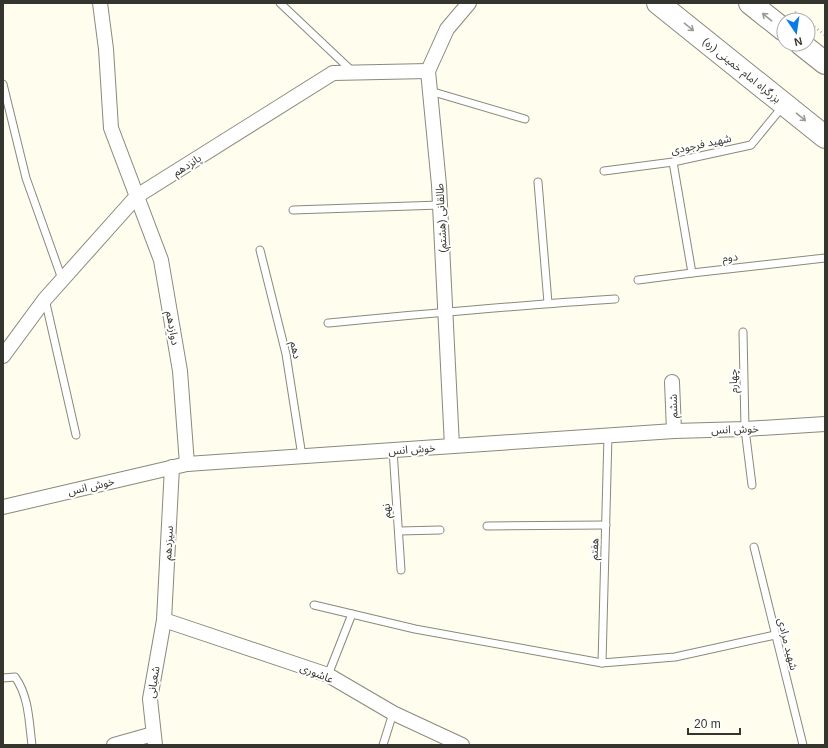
<svg xmlns="http://www.w3.org/2000/svg" width="828" height="748" viewBox="0 0 828 748" font-family="Arial,'Noto Sans Arabic',sans-serif">
  <rect width="100%" height="100%" fill="#fefdee"/>
  <g fill="none" stroke-linecap="round" stroke-linejoin="round">
    <!-- service casing -->
    <g stroke="#8a897c" stroke-width="9">
      <g id="service">
        <polyline points="280,3 352,71"/>
        <polyline points="3,84 26,178 62,279"/>
        <polyline points="430,91 525,119"/>
        <polyline points="673,162 692,273"/>
        <polyline points="604,171 673,162 751,145 783,106"/>
        <polyline points="538,182 548,303"/>
        <polyline points="293,210 440,205"/>
        <polyline points="260,250 286,354 302,456"/>
        <polyline points="638,280 692,273 825,258"/>
        <polyline points="45,299 76,435"/>
        <path d="M328 323C424 314 519 305 615 299"/>
        <polyline points="743,332 745,429 752,485"/>
        <polyline points="393,450 401,570"/>
        <polyline points="487,526 606,525"/>
        <polyline points="399,531 440,530"/>
        <polyline points="754,547 803,745"/>
        <polyline points="314,605 415,629 602,663 675,657 775,635"/>
        <polyline points="602,663 608,435"/>
        <polyline points="328,675 352,614"/>
        <path d="M3 678 15 677C29 696 29 722 32 745"/>
        <polyline points="383,745 393,713"/>
      </g>
    </g>
    <!-- minor casing -->
    <g stroke="#8a897c" stroke-width="16">
      <g id="minor">
        <polyline points="100,3 106,49 111,128 161,260 180,371 187,464"/>
        <polyline points="3,356 45,299 137,196 333,73 428,71"/>
        <polyline points="672,382 674,431"/>
        <polyline points="452,446 439,185 428,71 447,29 469,3"/>
        <polyline points="3,507 187,464 674,431 745,429 825,424"/>
        <polyline points="164,620 328,675 393,713 462,745"/>
        <polyline points="114,745 153,734"/>
        <polyline points="155,745 150,699 164,620 172,467"/>
      </g>
    </g>
    <!-- trunk casing -->
    <g stroke="#8a897c" stroke-width="24">
      <g id="trunk">
        <polyline points="658,3 825,137"/>
        <polyline points="750,3 784,30"/>
        <polyline points="801,44 825,63"/>
      </g>
    </g>
    <!-- path -->
    <g stroke="#afaea3" stroke-width="2.5" stroke-dasharray="1 3" stroke-linecap="butt">
      <polyline points="795,12 806,20"/>
      <polyline points="808,22 825,35"/>
    </g>
    <!-- service -->
    <use href="#service" stroke="#fff" stroke-width="7"/>
    <!-- minor -->
    <use href="#minor" stroke="#fff" stroke-width="14"/>
    <!-- trunk -->
    <use href="#trunk" stroke="#fff" stroke-width="22"/>
  </g>
  <!-- one-way arrows -->
  <defs><path id="oneway-shaft" d="M-6 0H5M1.5-3L5.5 0L1.5 3" fill="none" stroke-width="1.6" stroke-linecap="round" stroke-linejoin="round"/></defs>
  <g stroke="#9a9a97">
    <use href="#oneway-shaft" transform="translate(767 17) rotate(-141)"/>
    <use href="#oneway-shaft" transform="translate(689 27) rotate(39)"/>
    <use href="#oneway-shaft" transform="translate(801 117) rotate(39)"/>
  </g>
  <g text-anchor="middle" dominant-baseline="central" stroke-width="4" stroke-linejoin="round" paint-order="stroke">
    <!-- street labels -->
    <g font-size="11" fill="#35352f" stroke="#fff">
      <text transform="translate(742 70) rotate(39)">بزرگراه امام خمینی (ره)</text>
      <text transform="translate(701 144) rotate(-12)">شهید فرجودی</text>
      <text transform="translate(187 165) rotate(-32)">پانزدهم</text>
      <text transform="translate(441 218) rotate(-93)">طالقانی (هشتم)</text>
      <text transform="translate(730 257) rotate(-6)">دوم</text>
      <text transform="translate(173 328) rotate(80)">دوازدهم</text>
      <text transform="translate(296 350) rotate(78)">دهم</text>
      <text transform="translate(733 381) rotate(-91)">چهارم</text>
      <text transform="translate(673 406) rotate(-92)">ششم</text>
      <text transform="translate(735 429) rotate(-2)">خوش انس</text>
      <text transform="translate(412 449) rotate(-4)">خوش انس</text>
      <text transform="translate(91 486) rotate(-13)">خوش انس</text>
      <text transform="translate(386 511) rotate(-94)">نهم</text>
      <text transform="translate(168 543) rotate(-87)">سیزدهم</text>
      <text transform="translate(594 549) rotate(-88)">هفتم</text>
      <text transform="translate(788 644) rotate(76)">شهید مرادی</text>
      <text transform="translate(317 673) rotate(22)">عاشوری</text>
      <text transform="translate(153 682) rotate(-81)">شعبانی</text>
    </g>
  </g>
  <!-- border -->
  <rect width="828" height="748" fill="none" stroke="#35352f" stroke-width="8"/>
  <!-- north arrow -->
  <g transform="translate(796 32) rotate(167)"><circle r="19" fill="#ffffff" stroke="#aeaeac"/>
  <path d="M0-3L7 15L0 10L-7 15Z" fill="#097de4"/>
  <text y="-6" font-size="11" font-weight="bold" text-anchor="middle" fill="#35352f">N</text>
  </g>
  <!-- scale -->
  <path d="M688 728v6h52v-6" fill="none" stroke="#35352f" stroke-width="2"/>
  <text x="694" y="728" font-size="12" fill="#35352f" stroke="#ffffff" stroke-width="3" paint-order="stroke">20 m</text>
</svg>
